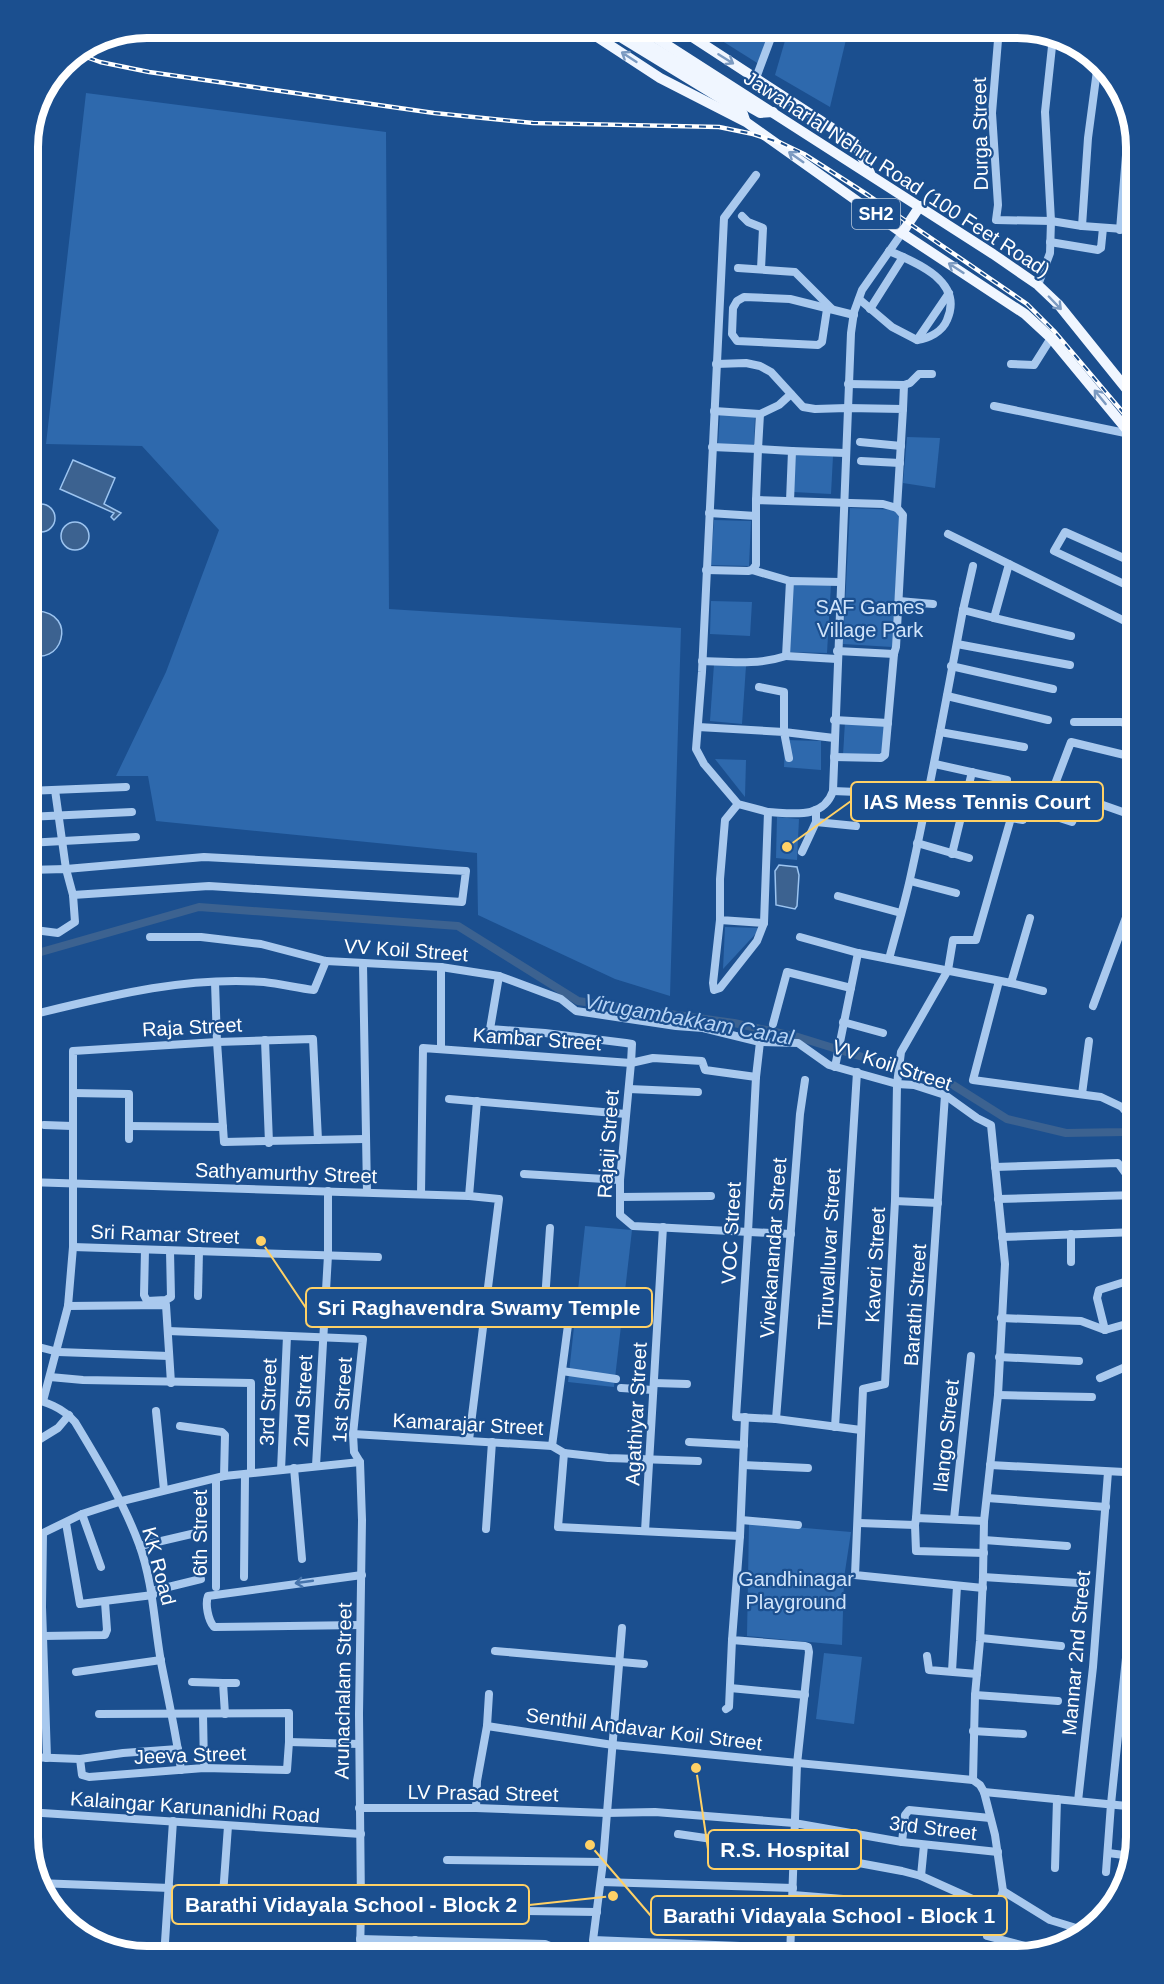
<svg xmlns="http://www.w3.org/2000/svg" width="1164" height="1984" viewBox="0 0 1164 1984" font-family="Arial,sans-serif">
  <rect width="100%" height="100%" fill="#1b4f8f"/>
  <!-- green -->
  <g fill="#2e69ad">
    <polygon points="700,27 772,27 762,66"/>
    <polygon points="789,27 849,27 830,107 775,75"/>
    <polygon points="86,93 386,132 389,609 681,628 670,996 615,979 478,915 477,853 156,821 148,776 116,776 166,672 219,530 142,446 46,444"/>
    <polygon points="720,415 755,416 754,446 718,444"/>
    <polygon points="907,437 940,438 935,488 903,483"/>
    <polygon points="795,454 833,456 831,494 793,492"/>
    <polygon points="850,508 900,510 892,647 843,644"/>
    <polygon points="714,520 751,521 749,566 711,565"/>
    <polygon points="792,584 831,584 827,653 789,652"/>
    <polygon points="711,601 752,602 750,636 710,634"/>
    <polygon points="714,664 746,666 742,724 710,721"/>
    <polygon points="845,722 885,725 884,756 843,755"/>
    <polygon points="785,740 821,741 821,770 784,767"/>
    <polygon points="715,759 746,760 745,797"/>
    <polygon points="777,817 799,819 797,860 776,858"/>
    <polygon points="725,927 761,928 723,969"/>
    <polygon points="585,1226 632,1230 614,1387 568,1382"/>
    <polygon points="749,1523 851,1532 844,1578 842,1645 747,1636"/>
    <polygon points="824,1653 862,1657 854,1724 816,1719"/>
  </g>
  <!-- water -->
  <g fill="#3c6290" stroke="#9cc4f0" stroke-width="1.5">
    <polygon points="73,460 115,478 104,504 121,513 114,520 111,517 114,513 60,489"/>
    <circle cx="41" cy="518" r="14"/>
    <circle cx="75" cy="536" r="14"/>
    <path d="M37 611C79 613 62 670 27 653V614Z"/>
    <polygon points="779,865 797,867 799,875 797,906 795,909 776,905 775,871"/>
  </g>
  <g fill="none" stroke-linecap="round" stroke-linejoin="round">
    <!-- canal -->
    <polyline stroke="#3c6290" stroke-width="8" points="27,956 199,907 458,926 578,1001 734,1023 798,1037 953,1085 1007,1119 1066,1133 1124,1132 1137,1117"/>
    <!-- minor -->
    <g stroke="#a9c9ee" stroke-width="8">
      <polyline points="985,27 1041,32"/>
      <polyline points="999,28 992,113 998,205 996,220 1051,221 1082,226 1137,230"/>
      <polyline points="756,78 775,27"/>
      <polyline points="756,175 724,218 702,672 696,749 704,764 738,804 768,812"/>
      <polyline points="742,216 748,222 763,228 761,269"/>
      <polyline points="1082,226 1088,138 1098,63"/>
      <polyline points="1120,230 1126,155"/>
      <polyline points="1050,242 1098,250 1101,248 1103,228"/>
      <polyline points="738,268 795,272 832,309"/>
      <polyline points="1126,278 1132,230"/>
      <polyline points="1038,285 1050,253 1051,221 1045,112 1053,37"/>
      <path d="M859 299 892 327 917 340C929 338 942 332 947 320 964 282 918 263 889 251"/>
      <polyline points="827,309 822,342 818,345 737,341 732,334 733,308 737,301 744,297 790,299 854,315"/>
      <polyline points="870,309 903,257"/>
      <polyline points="917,340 949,293"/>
      <polyline points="716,364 746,363 760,366 771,372 803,407 815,409 847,408 903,409 897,508"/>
      <polyline points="1011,364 1034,365 1051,338"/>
      <polyline points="848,384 904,385 910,383 919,374 932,374"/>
      <polyline points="994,406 1130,434"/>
      <polyline points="903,409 904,385"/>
      <polyline points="760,414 779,405 791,394"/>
      <polyline points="860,442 901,446"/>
      <polyline points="712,447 758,449 760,414 714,411"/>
      <polyline points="861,461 900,463"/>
      <polyline points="756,500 758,449 792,451"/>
      <polyline points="790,501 792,451 845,453"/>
      <polyline points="709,513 756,516"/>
      <polyline points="948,534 1137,627"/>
      <polyline points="706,570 748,571 752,570 756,565 756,500 883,504 897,508 903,515 896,647 894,654 837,651"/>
      <polyline points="752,570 790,581"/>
      <polyline points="1137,590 1054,551 1065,532 1137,564"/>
      <polyline points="899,601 933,604"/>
      <polyline points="963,610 973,566"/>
      <polyline points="994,618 1071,636"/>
      <polyline points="957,644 1070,665"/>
      <polyline points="837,659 786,656 790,581 841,582"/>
      <path d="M702 661C731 662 759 665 786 656"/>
      <polyline points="951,666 1053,689"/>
      <polyline points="759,687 784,692 784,732 834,738"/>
      <polyline points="1126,691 1137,693"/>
      <polyline points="947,696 1048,720"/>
      <polyline points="834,720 888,723"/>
      <polyline points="1074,722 1121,722 1137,727"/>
      <polyline points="698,727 784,732 789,758"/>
      <polyline points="940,732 1024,747"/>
      <polyline points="834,757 881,758 885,755 894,654"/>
      <polyline points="935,764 1007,780"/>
      <polyline points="55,790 66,869 204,857 466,871 462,902 209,886 73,895"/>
      <polyline points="27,791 126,787"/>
      <polyline points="833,791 881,793"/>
      <polyline points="738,804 725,820 720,879 720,920 764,923"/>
      <polyline points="27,817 132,812"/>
      <polyline points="1137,817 1083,798 1072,822 1044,813 1071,742 1137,758"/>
      <polyline points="816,822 856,826"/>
      <polyline points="27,843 136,837"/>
      <polyline points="917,843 969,858"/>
      <polyline points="802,852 816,822 816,810"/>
      <polyline points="952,854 972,772"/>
      <polyline points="910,881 956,893"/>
      <polyline points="838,896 901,913"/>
      <path d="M720 920 713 983 714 990 720 988 757 941 764 923 768 812C792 813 823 820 833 791L851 333 854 312 862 290 902 233"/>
      <polyline points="27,929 58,933 75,922 73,895 66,869 27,870"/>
      <polyline points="150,937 201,937 261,944 326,961 441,967 499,976 561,999 576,1011 676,1026 703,1028 760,1042 798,1043 829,1065 897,1084 914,1085 945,1095 977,1118 991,1125 1005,1264 998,1395 984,1521 983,1577 980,1641 975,1695 973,1780"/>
      <polyline points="800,937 858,953 1011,983 1030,918"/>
      <path d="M889 959C896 932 904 906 910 879 930 790 946 700 963 610L994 618 1009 564"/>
      <polyline points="363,964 367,1192"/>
      <polyline points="441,967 441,1049"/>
      <polyline points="499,976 490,1029 545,1033 626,1043 632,1044 631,1063 653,1058 702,1061 705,1070 756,1077"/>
      <polyline points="999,981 973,1080 1101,1097 1122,1107 1137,1124"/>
      <polyline points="215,982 217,1042 224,1142 365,1139"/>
      <polyline points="1011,983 1043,991"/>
      <polyline points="1093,1006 1137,888"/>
      <path d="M27 1016C105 997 183 976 264 982 281 984 298 988 314 990L326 961"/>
      <polyline points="843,1022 883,1033"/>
      <polyline points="773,1024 787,972 851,988"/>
      <polyline points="265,1040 269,1143"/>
      <polyline points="760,1042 756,1077 748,1232 736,1417 776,1419 861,1430"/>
      <polyline points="835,1067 858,953"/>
      <polyline points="629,1089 698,1092"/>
      <polyline points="73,1093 129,1094 129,1139"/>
      <polyline points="1082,1094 1089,1041"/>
      <polyline points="449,1099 626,1114"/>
      <polyline points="44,1125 72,1126"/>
      <polyline points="129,1126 223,1127"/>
      <polyline points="995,1167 1118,1163 1137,1189"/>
      <polyline points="524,1174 620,1180"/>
      <polyline points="27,1182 469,1196 499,1199 469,1440"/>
      <polyline points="421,1194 423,1048 631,1063 620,1180 620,1215 633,1226 791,1234"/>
      <polyline points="469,1196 477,1101"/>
      <polyline points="620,1197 711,1196"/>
      <polyline points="998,1199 1137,1195"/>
      <polyline points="895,1201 938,1203"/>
      <polyline points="550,1228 545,1300 564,1301 570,1310 552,1446"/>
      <polyline points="1071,1234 1071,1262"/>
      <polyline points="1002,1237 1137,1232"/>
      <polyline points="73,1247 378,1257"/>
      <polyline points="145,1250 144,1295 147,1301 166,1300 171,1297 170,1251"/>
      <polyline points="198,1296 199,1251"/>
      <polyline points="27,1302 31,1303"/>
      <polyline points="68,1306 166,1305 171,1383"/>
      <polyline points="1001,1318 1081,1321 1105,1330 1137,1321"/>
      <polyline points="1105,1330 1097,1298 1099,1290 1137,1278"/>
      <polyline points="168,1331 363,1339 353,1434 354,1452 360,1462 362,1520 359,1714 361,1905 360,1957"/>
      <polyline points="27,1344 58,1352 169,1356"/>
      <polyline points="999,1357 1079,1361"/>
      <polyline points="562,1371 616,1379"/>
      <polyline points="50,1377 83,1380 251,1383 251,1473"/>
      <polyline points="1100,1378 1137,1362"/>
      <polyline points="654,1383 687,1384"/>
      <polyline points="621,1388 653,1390"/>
      <polyline points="998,1395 1092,1397"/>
      <path d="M27 1397C46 1402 62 1407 75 1422 99 1462 123 1501 139 1544 153 1582 154 1622 161 1662 168 1698 176 1733 181 1770"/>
      <polyline points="43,1401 68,1306 73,1247 73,1051 217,1042 313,1039 318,1140"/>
      <polyline points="156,1411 164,1490"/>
      <polyline points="745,1417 740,1536 732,1640 805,1646 808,1647 809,1652 797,1764 790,1957"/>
      <polyline points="776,1419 800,1114 805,1080"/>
      <polyline points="180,1426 222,1432 225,1435 224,1476"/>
      <polyline points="835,1427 857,1072"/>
      <polyline points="353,1434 552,1446 564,1453 608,1458 698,1461"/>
      <polyline points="689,1442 744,1445"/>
      <polyline points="564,1453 558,1527 740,1536"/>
      <polyline points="743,1465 808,1468"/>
      <polyline points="990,1465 1124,1472"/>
      <polyline points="316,1466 328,1255 328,1191"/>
      <polyline points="294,1468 302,1559"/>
      <polyline points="281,1470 287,1336"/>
      <polyline points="27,1496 33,1497 35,1534"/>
      <polyline points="33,1497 32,1444 58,1428 69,1415"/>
      <polyline points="987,1498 1106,1507"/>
      <polyline points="82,1514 101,1567"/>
      <polyline points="916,1518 945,1095"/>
      <polyline points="954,1519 971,1356"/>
      <polyline points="741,1520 798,1525"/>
      <polyline points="66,1523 80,1604 153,1595"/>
      <polyline points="859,1523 915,1525 916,1518 984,1521"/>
      <polyline points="915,1525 916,1551 984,1553"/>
      <polyline points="486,1529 492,1442"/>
      <polyline points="645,1531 663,1227"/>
      <polyline points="27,1533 43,1533 82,1514 122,1501 224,1476 360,1462"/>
      <polyline points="43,1533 42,1607 47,1758"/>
      <polyline points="984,1540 1067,1546"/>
      <polyline points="140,1546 200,1532"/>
      <polyline points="244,1577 245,1475"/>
      <polyline points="983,1577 1078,1583"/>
      <polyline points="216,1587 216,1479"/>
      <polyline points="983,1588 855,1575 863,1389 885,1384 895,1201 897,1084 901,1052 948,970 953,940 976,940 1011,818 1023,820 1035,786 1052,791"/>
      <polyline points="152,1591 201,1579"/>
      <path d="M360 1625 214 1627C208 1620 205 1604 208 1596L362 1575"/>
      <polyline points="622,1628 603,1862 593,1940 834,1950"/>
      <polyline points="43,1636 105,1635 107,1630 105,1602"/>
      <polyline points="981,1638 1061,1646"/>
      <polyline points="495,1651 644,1664"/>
      <polyline points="927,1656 929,1670 977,1674"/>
      <polyline points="952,1671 957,1586"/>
      <polyline points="76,1672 161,1660"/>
      <polyline points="192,1682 223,1683 225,1714"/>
      <polyline points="223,1683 236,1683"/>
      <polyline points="730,1688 805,1695"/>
      <polyline points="975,1695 1058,1701"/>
      <polyline points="726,1709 729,1707 732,1640"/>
      <polyline points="203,1714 204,1768"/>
      <polyline points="487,1726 613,1745 973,1780 980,1785 984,1792 995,1835 1003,1891 987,1936 1044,1951"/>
      <polyline points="973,1731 1023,1734"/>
      <polyline points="289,1742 359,1744"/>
      <polyline points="27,1757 80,1759 123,1753 178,1749"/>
      <polyline points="80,1759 82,1775 89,1777 204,1768 287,1770 289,1742 289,1713 99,1714"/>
      <polyline points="984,1792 1137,1807"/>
      <polyline points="1078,1801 1093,1667 1108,1472"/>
      <polyline points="359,1808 476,1808 606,1813 655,1812 794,1823 902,1842 998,1852"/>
      <polyline points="476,1808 477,1781 487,1726 489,1694"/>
      <polyline points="27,1812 361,1834"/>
      <polyline points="228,1826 223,1895 361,1905"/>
      <polyline points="678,1834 794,1851 902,1871 921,1876 997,1910"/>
      <polyline points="902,1842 905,1815 909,1810 990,1818"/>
      <polyline points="1108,1853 1132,1856"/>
      <polyline points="447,1860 603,1862"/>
      <polyline points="1055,1868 1057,1799"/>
      <polyline points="1106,1872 1111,1804 1137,1551"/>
      <polyline points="921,1876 924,1845"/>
      <polyline points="601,1882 793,1888"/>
      <polyline points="37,1883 170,1888"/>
      <polyline points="1003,1891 1050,1920 1086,1931"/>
      <polyline points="440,1910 597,1912"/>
      <polyline points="793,1910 841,1913 843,1912 843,1899 793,1895"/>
      <polyline points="360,1939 545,1944 550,1946 550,1957"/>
      <polyline points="164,1957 173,1821"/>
      <polyline points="383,1957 383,1940"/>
      <polyline points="414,1957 415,1940"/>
    </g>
    <!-- major -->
    <g stroke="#f0f6ff" stroke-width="10">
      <polyline points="582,27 660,78 746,122 902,233 1025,314 1051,338 1137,442"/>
      <polyline points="604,27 738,109 743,114 745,120"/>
      <polyline points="620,27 753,109 760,113 773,112"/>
      <polyline points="639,27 993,254 1038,285 1058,304 1137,402"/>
      <polyline points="677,27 855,143 870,173"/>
      <polyline points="902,233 920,206"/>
    </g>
    <!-- rail casing -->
    <g stroke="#fff" stroke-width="4.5">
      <polyline id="rail" points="75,53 100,62 149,72 434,113 533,123 719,127 753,134 781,143 804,154 868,195 1027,304 1054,331 1137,429"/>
    </g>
    <!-- rail -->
    <use href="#rail" stroke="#1b4f8f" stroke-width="2" stroke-dasharray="7" stroke-linecap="butt"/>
  </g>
  <!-- one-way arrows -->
  <defs><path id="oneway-shaft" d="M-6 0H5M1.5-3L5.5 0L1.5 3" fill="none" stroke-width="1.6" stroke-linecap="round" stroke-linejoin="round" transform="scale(1.5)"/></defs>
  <g stroke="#7b9ac1">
    <use href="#oneway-shaft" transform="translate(629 57) rotate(-147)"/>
    <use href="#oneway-shaft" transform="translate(726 59) rotate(32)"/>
    <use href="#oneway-shaft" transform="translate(796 157) rotate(-145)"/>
    <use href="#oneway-shaft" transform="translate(956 268) rotate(-147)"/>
    <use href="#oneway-shaft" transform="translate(1055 303) rotate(46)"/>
    <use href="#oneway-shaft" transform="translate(1100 397) rotate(-129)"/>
  </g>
  <use stroke="#4674ac" href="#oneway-shaft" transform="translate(304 1582) rotate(172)"/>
  <g text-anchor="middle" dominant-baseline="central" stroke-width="4.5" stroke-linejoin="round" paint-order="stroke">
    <!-- shield labels -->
    <rect fill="#1b4f8f" stroke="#bbcadd" stroke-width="1.5" x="852" y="199" width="48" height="30" rx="4.5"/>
    <g font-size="18" font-weight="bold" fill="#fff">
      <text x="876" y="214">SH2</text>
    </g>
    <!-- street labels -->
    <g font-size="20" fill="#fff" stroke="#1b4f8f">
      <text transform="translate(980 134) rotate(-91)">Durga Street</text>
      <text transform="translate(897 174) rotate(33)">Jawaharlal Nehru Road (100 Feet Road)</text>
      <text transform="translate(406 950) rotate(4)">VV Koil Street</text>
      <text transform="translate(192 1027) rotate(-3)">Raja Street</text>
      <text transform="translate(537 1039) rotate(4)">Kambar Street</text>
      <text transform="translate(892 1065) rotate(18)">VV Koil Street</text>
      <text transform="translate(608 1144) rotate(-86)">Rajaji Street</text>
      <text transform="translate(286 1173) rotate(2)">Sathyamurthy Street</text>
      <text transform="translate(731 1233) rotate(-87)">VOC Street</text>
      <text transform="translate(165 1234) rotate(2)">Sri Ramar Street</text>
      <text transform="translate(773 1248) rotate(-86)">Vivekanandar Street</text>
      <text transform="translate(829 1249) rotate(-87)">Tiruvalluvar Street</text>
      <text transform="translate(875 1265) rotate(-87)">Kaveri Street</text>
      <text transform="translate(915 1305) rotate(-86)">Barathi Street</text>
      <text transform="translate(342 1400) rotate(-86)">1st Street</text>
      <text transform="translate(303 1401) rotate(-87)">2nd Street</text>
      <text transform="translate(268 1402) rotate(-88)">3rd Street</text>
      <text transform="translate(636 1414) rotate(-87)">Agathiyar Street</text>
      <text transform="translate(468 1424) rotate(3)">Kamarajar Street</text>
      <text transform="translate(946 1436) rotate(-84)">Ilango Street</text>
      <text transform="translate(200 1533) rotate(-90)">6th Street</text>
      <text transform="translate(159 1566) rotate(75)">KK Road</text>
      <text transform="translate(1076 1653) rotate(-85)">Mannar 2nd Street</text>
      <text transform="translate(343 1691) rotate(-89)">Arunachalam Street</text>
      <text transform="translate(644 1729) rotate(7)">Senthil Andavar Koil Street</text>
      <text transform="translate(190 1755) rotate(-2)">Jeeva Street</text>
      <text transform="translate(483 1793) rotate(1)">LV Prasad Street</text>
      <text transform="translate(195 1807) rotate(4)">Kalaingar Karunanidhi Road</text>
      <text transform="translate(933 1828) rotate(7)">3rd Street</text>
    </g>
    <!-- park labels -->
    <g font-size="20" fill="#cfe3fa" stroke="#1b4f8f">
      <text x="870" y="607">SAF Games<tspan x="870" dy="23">Village Park</tspan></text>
      <text x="796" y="1579">Gandhinagar<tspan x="796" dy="23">Playground</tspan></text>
    </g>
    <!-- water labels -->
    <g font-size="21" font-style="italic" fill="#b5d3f5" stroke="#1b4f8f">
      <text transform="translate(689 1019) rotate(10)">Virugambakkam Canal</text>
    </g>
  </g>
  <!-- crop -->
  <path d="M0 0H1164V1984H0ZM147 38H1017A109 109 0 0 1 1126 147V1837A109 109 0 0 1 1017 1946H147A109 109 0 0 1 38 1837V147A109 109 0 0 1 147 38Z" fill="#1b4f8f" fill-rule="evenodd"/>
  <path fill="none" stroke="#fff" stroke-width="8" d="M147 38H1017A109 109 0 0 1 1126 147V1837A109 109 0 0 1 1017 1946H147A109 109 0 0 1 38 1837V147A109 109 0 0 1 147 38Z"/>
  <!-- callouts -->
  <path fill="none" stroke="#ffd166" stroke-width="2" d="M787 847L851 801M261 1241L306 1308M696 1768L708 1849M613 1896L529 1905M590 1845L651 1916"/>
  <g fill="#ffd166" stroke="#1b4f8f" stroke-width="2">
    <circle cx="787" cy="847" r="6"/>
    <circle cx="261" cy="1241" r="6"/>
    <circle cx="696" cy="1768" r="6"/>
    <circle cx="613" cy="1896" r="6"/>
    <circle cx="590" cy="1845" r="6"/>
  </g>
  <g fill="#1b4f8f" stroke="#ffd166" stroke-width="2">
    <rect x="851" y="782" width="252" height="39" rx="6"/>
    <rect x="306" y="1288" width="346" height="39" rx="6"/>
    <rect x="708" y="1830" width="153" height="39" rx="6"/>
    <rect x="172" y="1885" width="357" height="39" rx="6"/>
    <rect x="651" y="1896" width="356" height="39" rx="6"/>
  </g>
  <g font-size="21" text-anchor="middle" font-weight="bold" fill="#fff">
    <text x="977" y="809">IAS Mess Tennis Court</text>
    <text x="479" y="1315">Sri Raghavendra Swamy Temple</text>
    <text x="785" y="1857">R.S. Hospital</text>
    <text x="351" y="1912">Barathi Vidayala School - Block 2</text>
    <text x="829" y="1923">Barathi Vidayala School - Block 1</text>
  </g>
</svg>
